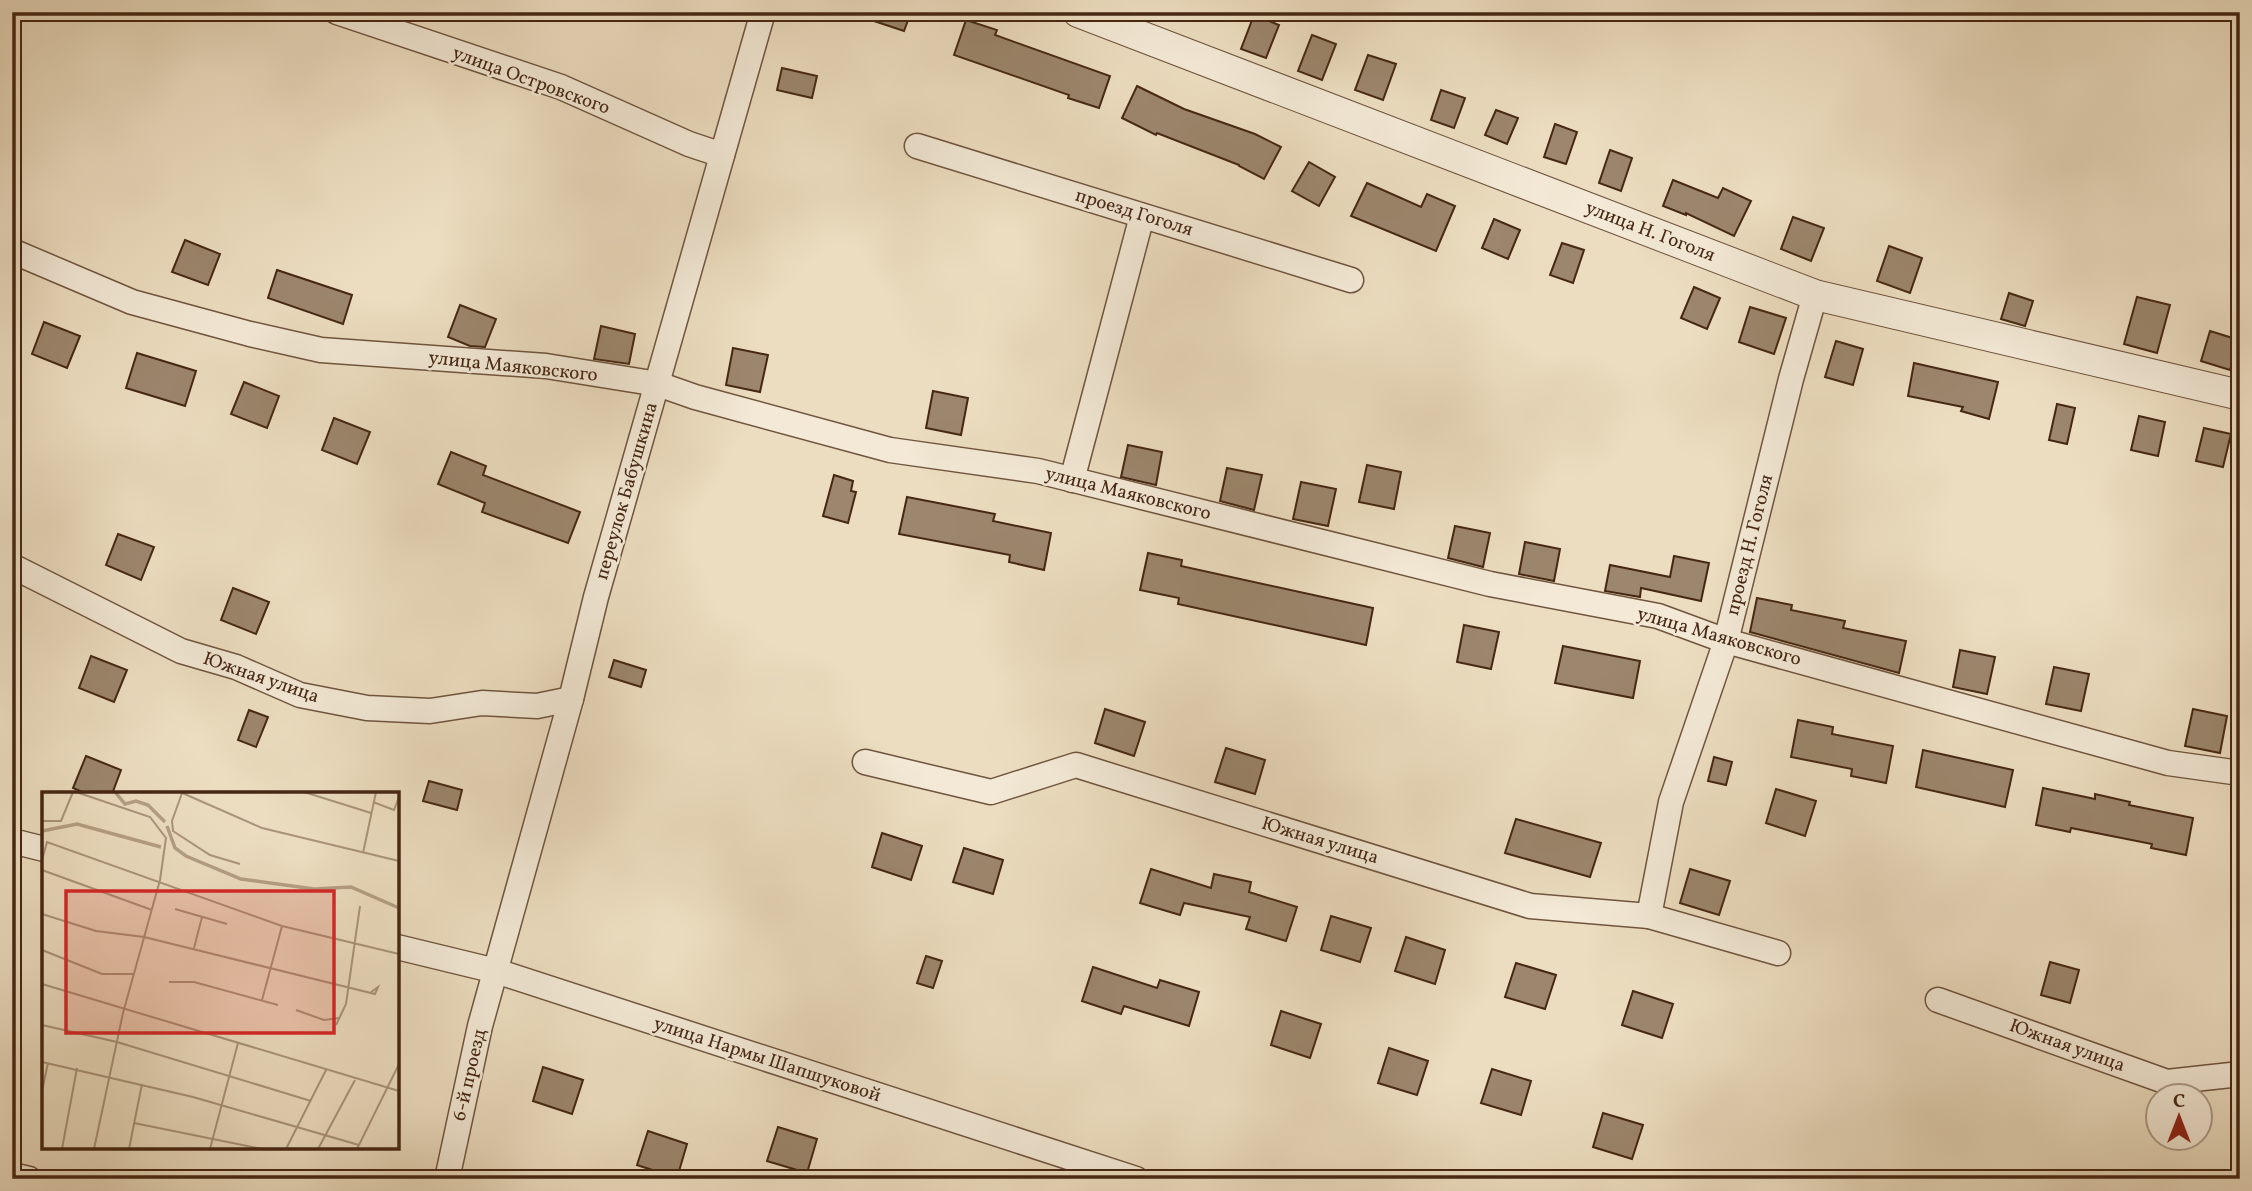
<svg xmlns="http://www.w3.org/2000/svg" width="2252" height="1191" viewBox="0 0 2252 1191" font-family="Vollkorn,serif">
  <rect width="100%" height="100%" fill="#ecddc0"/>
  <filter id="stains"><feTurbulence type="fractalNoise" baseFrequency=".00286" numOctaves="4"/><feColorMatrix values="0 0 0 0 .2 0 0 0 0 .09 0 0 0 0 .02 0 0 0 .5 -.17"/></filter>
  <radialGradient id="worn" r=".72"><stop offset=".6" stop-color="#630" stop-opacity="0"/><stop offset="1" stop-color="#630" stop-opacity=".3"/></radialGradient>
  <!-- building -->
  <g fill="#9c866d" stroke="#462713" stroke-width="2">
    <polygon points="857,12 911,12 904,31 856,15"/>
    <polygon points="1254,15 1279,25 1266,58 1241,49"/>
    <polygon points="966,20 997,30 995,35 1110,76 1099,108 1068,98 1069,95 954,55"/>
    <polygon points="1312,35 1336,44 1322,80 1298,71"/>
    <polygon points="1368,55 1396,64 1383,100 1355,90"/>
    <polygon points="782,68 817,76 812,98 777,90"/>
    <polygon points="1137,86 1184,109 1255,134 1281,147 1264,179 1239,166 1239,165 1157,133 1156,135 1122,118"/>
    <polygon points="1441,90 1465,98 1454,128 1431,120"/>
    <polygon points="1496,110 1518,118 1507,144 1485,135"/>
    <polygon points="1555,124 1577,132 1566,164 1544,157"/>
    <polygon points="1610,150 1632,158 1621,191 1599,183"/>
    <polygon points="1309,162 1335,177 1319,206 1292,191"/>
    <polygon points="1673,180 1718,198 1723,188 1751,201 1734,236 1686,213 1686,215 1663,206"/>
    <polygon points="1367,183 1421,207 1427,194 1455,206 1436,251 1351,216"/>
    <polygon points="1793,217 1824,228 1811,261 1781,249"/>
    <polygon points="1494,219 1520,230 1508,259 1482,248"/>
    <polygon points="185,240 220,254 208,285 172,272"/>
    <polygon points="1562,243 1584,250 1573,283 1550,275"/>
    <polygon points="1889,246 1922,258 1910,293 1877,281"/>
    <polygon points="277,270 352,295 343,324 268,298"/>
    <polygon points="1694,287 1720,298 1707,329 1681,318"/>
    <polygon points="2009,293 2033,301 2025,326 2001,319"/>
    <polygon points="2137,297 2170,305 2157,353 2124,344"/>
    <polygon points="460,305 496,319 485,347 470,346 448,337"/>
    <polygon points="1750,307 1786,318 1774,354 1739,342"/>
    <polygon points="44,322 80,336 67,368 32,354"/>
    <polygon points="601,326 635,334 629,364 594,359"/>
    <polygon points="2210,331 2239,340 2230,370 2201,361"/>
    <polygon points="1836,341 1863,349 1853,385 1825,377"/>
    <polygon points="733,348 768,355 760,392 726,385"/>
    <polygon points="137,353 196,371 185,406 126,388"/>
    <polygon points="1914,363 1998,382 1989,419 1961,411 1963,407 1908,396"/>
    <polygon points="244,382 279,396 267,428 231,414"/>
    <polygon points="933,391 968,398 961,435 926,428"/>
    <polygon points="2057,404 2075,408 2067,444 2049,440"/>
    <polygon points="2139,416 2165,422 2158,456 2131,450"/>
    <polygon points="334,418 370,432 357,464 322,450"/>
    <polygon points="2204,428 2231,434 2223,467 2196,461"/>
    <polygon points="1128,445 1162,452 1156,485 1121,477"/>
    <polygon points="451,452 486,466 483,475 580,512 568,543 482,512 485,503 438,484"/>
    <polygon points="1367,465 1401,472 1394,509 1359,502"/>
    <polygon points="1227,468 1262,475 1254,510 1220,501"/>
    <polygon points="834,475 853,481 851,491 856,492 848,523 823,516"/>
    <polygon points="1301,482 1336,489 1328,526 1293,519"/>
    <polygon points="907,497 995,514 993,521 1051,533 1044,570 1009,562 1010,555 899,534"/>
    <polygon points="1455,526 1490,533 1483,567 1448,558"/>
    <polygon points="118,534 154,547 141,580 106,565"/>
    <polygon points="1525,542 1560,549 1554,581 1519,574"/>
    <polygon points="1148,553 1182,560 1181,566 1373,608 1366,645 1178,604 1179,598 1140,590"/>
    <polygon points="1674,556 1709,563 1701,601 1641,588 1640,597 1605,591 1610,565 1670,577"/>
    <polygon points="233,588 269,602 256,634 221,620"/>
    <polygon points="1757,598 1792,605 1791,610 1845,621 1843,628 1906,641 1899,673 1750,632"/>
    <polygon points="1464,625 1499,632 1491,669 1457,662"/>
    <polygon points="1563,646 1640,661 1633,698 1555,683"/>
    <polygon points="1960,650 1995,657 1987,694 1953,687"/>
    <polygon points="91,656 127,670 114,702 79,688"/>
    <polygon points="614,660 646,670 641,687 609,677"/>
    <polygon points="2054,667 2089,674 2081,711 2046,704"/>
    <polygon points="1105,709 1145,722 1134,756 1095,743"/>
    <polygon points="2193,709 2227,716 2220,753 2185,746"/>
    <polygon points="249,710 268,717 256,747 238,740"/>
    <polygon points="1798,720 1833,727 1832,734 1893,746 1886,783 1851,776 1852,769 1791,757"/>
    <polygon points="1226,748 1265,760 1255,794 1215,782"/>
    <polygon points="1923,750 2013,770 2005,807 1916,787"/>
    <polygon points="86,756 121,770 112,794 87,794 73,788"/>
    <polygon points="1714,757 1732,762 1726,785 1708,781"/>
    <polygon points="429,781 462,790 457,810 423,801"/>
    <polygon points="2043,788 2095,799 2095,794 2130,802 2129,805 2193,818 2186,855 2151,848 2152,844 2071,828 2070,832 2036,825"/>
    <polygon points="1776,789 1816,801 1805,836 1766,823"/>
    <polygon points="1516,819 1601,843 1590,877 1505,853"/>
    <polygon points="882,833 922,846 911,880 872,867"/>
    <polygon points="964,848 1003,860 993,894 953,882"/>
    <polygon points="1151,869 1211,888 1214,874 1251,882 1249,892 1297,907 1286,941 1246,929 1250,917 1184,903 1180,915 1140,903"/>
    <polygon points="1690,869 1730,881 1719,915 1680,903"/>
    <polygon points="1331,916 1371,928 1360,962 1321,950"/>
    <polygon points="1406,937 1445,950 1435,984 1395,971"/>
    <polygon points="926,956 942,961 933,988 917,983"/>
    <polygon points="2050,962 2079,970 2070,1003 2041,995"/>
    <polygon points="1516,963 1556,975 1545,1009 1505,997"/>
    <polygon points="1093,967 1157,988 1160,980 1199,992 1189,1026 1124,1006 1121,1014 1082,1001"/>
    <polygon points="1633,991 1673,1004 1662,1038 1622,1025"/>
    <polygon points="1281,1011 1321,1024 1310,1058 1271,1045"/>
    <polygon points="1389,1048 1428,1061 1417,1095 1378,1083"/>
    <polygon points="543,1067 583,1080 572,1114 533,1101"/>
    <polygon points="1492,1069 1531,1081 1521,1115 1481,1103"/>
    <polygon points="1603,1113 1643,1125 1632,1159 1593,1147"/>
    <polygon points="778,1127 817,1139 807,1173 767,1161"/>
    <polygon points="648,1131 687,1144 677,1178 637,1165"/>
  </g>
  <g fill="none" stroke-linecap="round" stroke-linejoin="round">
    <!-- minor casing -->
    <g stroke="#70543e" stroke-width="27">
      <g id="minor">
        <polyline points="337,12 561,87 689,144 722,155"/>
        <polyline points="917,146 1351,280"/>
        <polyline points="12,251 132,302 250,334 321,350 546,366 658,384 695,397 890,450 1038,471 1490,584 1658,616 1726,641 2168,763 2240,773"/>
        <polyline points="1072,480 1142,216"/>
        <polyline points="12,566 181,651 236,667 300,695 367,708 430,711 482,703 537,706 571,699"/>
        <polyline points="865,762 991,792 1076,765 1530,906 1649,916 1778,953"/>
        <polyline points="12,841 44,849"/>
        <polyline points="1649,916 1671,802 1726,641 1791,379 1815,295"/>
        <polyline points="397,947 496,971 1136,1179"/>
        <polyline points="1938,1000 2167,1082 2240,1074"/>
        <polyline points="12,1175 29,1179"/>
        <polyline points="447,1179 480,1026 571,699 596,597 763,12"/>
      </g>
    </g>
    <!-- tertiary casing -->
    <g stroke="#70543e" stroke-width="32">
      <polyline id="tertiary" points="1078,12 1815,295 2240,395"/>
    </g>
    <!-- minor -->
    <use href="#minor" stroke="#f3e9d6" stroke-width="24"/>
    <!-- tertiary -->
    <use href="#tertiary" stroke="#f3e9d6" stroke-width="30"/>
  </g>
  <g text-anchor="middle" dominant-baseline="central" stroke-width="5" stroke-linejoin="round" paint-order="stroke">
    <!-- street labels -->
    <g font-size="19" fill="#462713" stroke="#f3e9d6">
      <text transform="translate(531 81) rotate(20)">улица Островского</text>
      <text transform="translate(1134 213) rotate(17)">проезд Гоголя</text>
      <text transform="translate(1650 232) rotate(21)">улица Н. Гоголя</text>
      <text transform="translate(513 367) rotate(6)">улица Маяковского</text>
      <text transform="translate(627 491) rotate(-74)">переулок Бабушкина</text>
      <text transform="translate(1128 494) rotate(14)">улица Маяковского</text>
      <text transform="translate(1750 545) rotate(-76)">проезд Н. Гоголя</text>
      <text transform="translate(1719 637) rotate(16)">улица Маяковского</text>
      <text transform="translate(261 678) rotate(19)">Южная улица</text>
      <text transform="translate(1320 841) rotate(17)">Южная улица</text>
      <text transform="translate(2067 1046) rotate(20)">Южная улица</text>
      <text transform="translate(767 1060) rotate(18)">улица Нармы Шапшуковой</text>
      <text transform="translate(470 1075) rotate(-77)">6-й проезд</text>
    </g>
  </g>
  <!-- overview -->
  <g transform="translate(42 792)">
    <rect width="357" height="357" fill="#ecddc0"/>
    <path fill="none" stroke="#b49f85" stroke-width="3.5" d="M73 0 83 12 94 9 106 13 123 30M125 34 133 56 144 64 199 87 272 97 309 95 357 116M0 39 35 32 119 55"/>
    <path fill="none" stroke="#aa947b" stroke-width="2" d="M34 0 108 25 124 46 118 88 81 221 52 357M138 0 220 36 357 69M262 0 329 21M140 1 130 29 131 39 168 63 198 72M331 10 352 18 357 5M0 29H19L31 0M321 61 334 0M0 68 5 50 240 134 357 162M0 78 110 118M133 117 185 132M0 122 54 139 102 145 333 202 336 195 328 201M152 156 160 125M0 158 60 182H92M127 190H152L236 213M0 192 357 299M220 208 240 134M254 218 282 228 297 226M0 233 75 250 269 309M294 233 304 212 318 114M0 270 151 305 317 353M0 299 6 271M92 331 220 357M20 357 35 276M87 357 100 292M168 357 196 251M244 357 284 278M276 357 313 288M315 357 357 272"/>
    <path fill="#d62828" fill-opacity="0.15" stroke="#d62828" stroke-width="3.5" d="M24 99H292V241H24Z"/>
    <rect width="357" height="357" fill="none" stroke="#462713" stroke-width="3.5"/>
  </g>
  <!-- margin -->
  <rect width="2252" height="1191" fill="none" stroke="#ecddc0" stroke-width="42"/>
  <rect x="14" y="14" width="2224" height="1163" fill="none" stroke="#462713" stroke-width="3.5"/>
  <rect x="21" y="21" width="2210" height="1149" fill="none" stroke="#462713" stroke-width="2"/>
  <!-- north arrow -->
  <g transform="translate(2179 1117)"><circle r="33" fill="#f3e9d6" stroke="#ae9b88" stroke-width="2"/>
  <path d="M0-5L12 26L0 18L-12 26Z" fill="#8f2418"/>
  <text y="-10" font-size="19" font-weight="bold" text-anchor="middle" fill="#462713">С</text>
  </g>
  <rect width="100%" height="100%" filter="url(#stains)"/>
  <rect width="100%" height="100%" fill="url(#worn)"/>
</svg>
